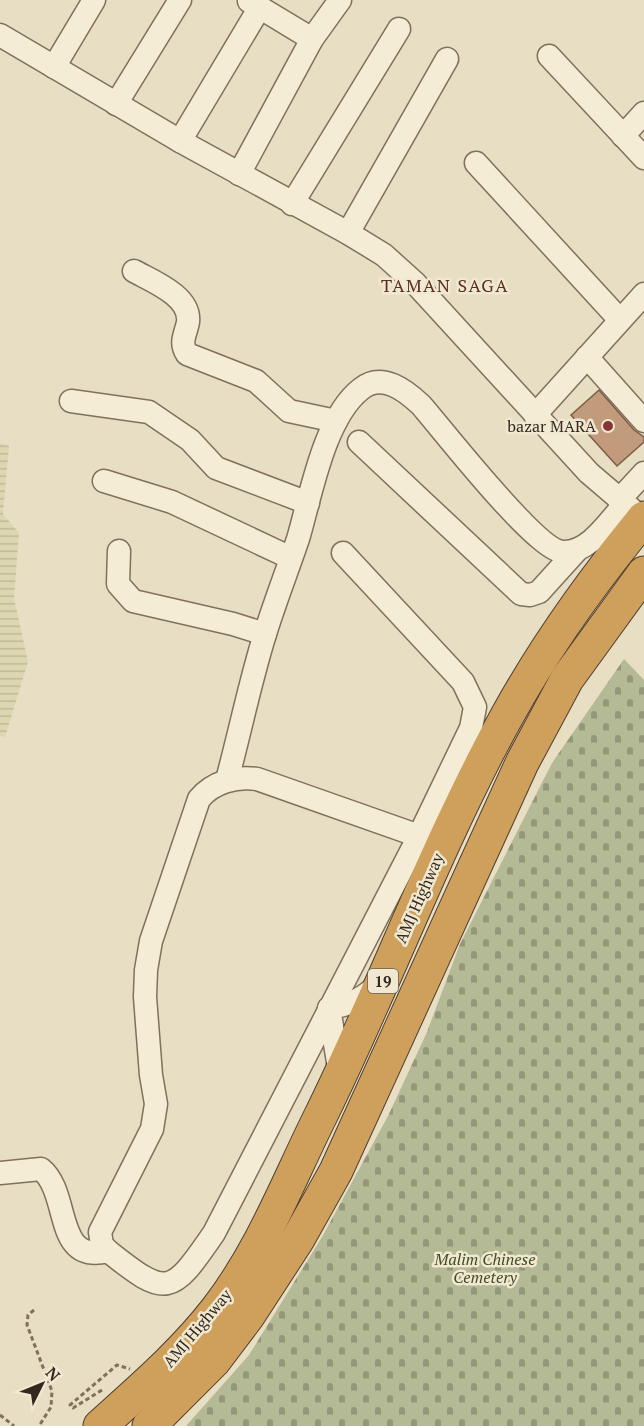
<svg xmlns="http://www.w3.org/2000/svg" width="644" height="1426" viewBox="0 0 644 1426" font-family="'PT Serif',serif">
  <defs>
    <pattern id="farmland-rules" width="6" height="5" patternUnits="userSpaceOnUse" patternTransform="scale(1.5)"><rect width="6" height="5" fill="#ddd7b1"/><path d="M0 2.5h6" fill="none" stroke="#beb998"/></pattern>
    <pattern id="cemetery-stones" width="16" height="16" patternUnits="userSpaceOnUse" patternTransform="scale(1.5)"><rect width="16" height="16" fill="#b5ba96"/><path d="M2 7V4a2 2 0 0 1 4 0v3zM10 15v-3a2 2 0 0 1 4 0v3z" fill="#94977a"/></pattern>
  </defs>
  <rect width="100%" height="100%" fill="#e8dec3"/>
  <!-- farmland -->
  <polygon fill="url(#farmland-rules)" points="0,443 9,446 3,514 19,533 14,598 28,662 5,737 0,736"/>
  <!-- cemetery -->
  <polygon fill="url(#cemetery-stones)" points="624,659 644,680 644,1426 186,1426 249,1355 322,1237 388,1116 427,1032 460,944 552,763"/>
  <!-- building -->
  <polygon fill="#c29b7d" stroke="#7c5c44" stroke-width="1.5" points="599,390 634,430 644,437 644,442 617,466 571,415"/>
  <g fill="none" stroke-linecap="round" stroke-linejoin="round">
    <!-- minor casing -->
    <g stroke="#80705c" stroke-width="25">
      <g id="minor">
        <polyline points="249,1 312,39"/>
        <polyline points="0,35 180,141 348,233 384,255 415,283 589,473 643,519"/>
        <polyline points="549,56 644,158"/>
        <polyline points="54,67 94,0"/>
        <polyline points="116,104 180,0"/>
        <polyline points="623,136 644,113"/>
        <polyline points="180,141 260,7"/>
        <polyline points="476,163 620,320"/>
        <polyline points="239,174 312,39 340,0"/>
        <polyline points="292,204 399,29"/>
        <polyline points="348,233 447,59"/>
        <path d="M134 271C152 281 191 296 188 322 186 334 179 342 187 354L256 381 289 411 336 421"/>
        <polyline points="587,357 644,421"/>
        <polyline points="71,401 149,412 190,440 216,468 308,503"/>
        <polyline points="535,415 644,294"/>
        <polyline points="359,442 521,594 530,595 539,592 577,550"/>
        <polyline points="104,481 172,502 291,558"/>
        <polyline points="619,500 644,473"/>
        <polyline points="119,551 118,584 133,601 233,624 265,634"/>
        <path d="M227 780C240 732 250 682 265 634 275 602 287 571 298 539 311 495 324 418 361 389 382 372 405 390 421 405 443 430 537 552 564 552 590 552 608 522 624 505"/>
        <path d="M340 1074 329 1008C351 1005 364 998 380 983"/>
        <path d="M0 1173 41 1169C71 1193 53 1265 108 1251 167 1298 171 1296 214 1233L419 836 471 728 475 707 463 682 343 553"/>
        <path d="M108 1251 102 1245 100 1232 152 1129 156 1104 151 1075 145 997 146 970 151 941 199 799C213 782 236 776 257 779L419 836"/>
      </g>
    </g>
    <!-- highway casing -->
    <g stroke="#4e3f30" stroke-width="35">
      <g id="highway">
        <path d="M100 1426C141 1389 183 1353 217 1309 262 1251 289 1179 321 1115 386 983 436 845 507 716 546 645 593 580 644 518"/>
        <polyline points="149,1426 214,1361 248,1316 298,1239 336,1171 522,763 567,679 644,573"/>
      </g>
    </g>
    <!-- path -->
    <g stroke="#80705c" stroke-width="3" stroke-dasharray="4.5 3" stroke-linecap="butt">
      <polyline points="34,1310 28,1315 27,1325 52,1391 51,1407 39,1426"/>
      <polyline points="102,1390 73,1408 70,1405 117,1365 130,1369"/>
      <polyline points="0,1415 14,1426"/>
    </g>
    <!-- minor -->
    <use href="#minor" stroke="#f4ecd5" stroke-width="22"/>
    <!-- highway -->
    <use href="#highway" stroke="#cf9f5c" stroke-width="33"/>
  </g>
  <!-- markers -->
  <circle fill="#883433" stroke="#f1e8d1" stroke-width="2" cx="608" cy="426" r="6"/>
  <g text-anchor="middle" dominant-baseline="central" stroke-width="5" stroke-linejoin="round" paint-order="stroke">
    <!-- shield labels -->
    <rect fill="#f1e8d1" stroke="#6b6254" stroke-width="1.5" x="368" y="969" width="30" height="24" rx="4.5"/>
    <g font-size="15" font-weight="bold" fill="#32281e">
      <text x="383" y="981">19</text>
    </g>
    <!-- poi labels -->
    <g font-size="16" fill="#32281e" stroke="#f1e8d1" text-anchor="end">
      <text x="596" y="426">bazar MARA</text>
    </g>
    <!-- street labels -->
    <g font-size="16" fill="#32281e" stroke="#f1e8d1">
      <text transform="translate(419 898) rotate(-66)">AMJ Highway</text>
      <text transform="translate(197 1328) rotate(-50)">AMJ Highway</text>
    </g>
    <!-- park labels -->
    <g font-size="16" font-style="italic" fill="#424c27" stroke="#f1e8d1">
      <text x="485" y="1259">Malim Chinese<tspan x="485" dy="18">Cemetery</tspan></text>
    </g>
    <!-- neighbourhood labels -->
    <g font-size="18" letter-spacing="1.5" fill="#592f22" stroke="#f1e8d1">
      <text x="445" y="285">TAMAN SAGA</text>
    </g>
  </g>
  <!-- north arrow -->
  <g transform="translate(42 1384) rotate(47)" stroke="#f1e8d1" stroke-width="4.5" paint-order="stroke">
  <path d="M0-4.5L10 22L0 15L-10 22Z" fill="#32281e"/>
  <text y="-9" font-size="16" font-weight="bold" text-anchor="middle" fill="#32281e">N</text>
  </g>
</svg>
